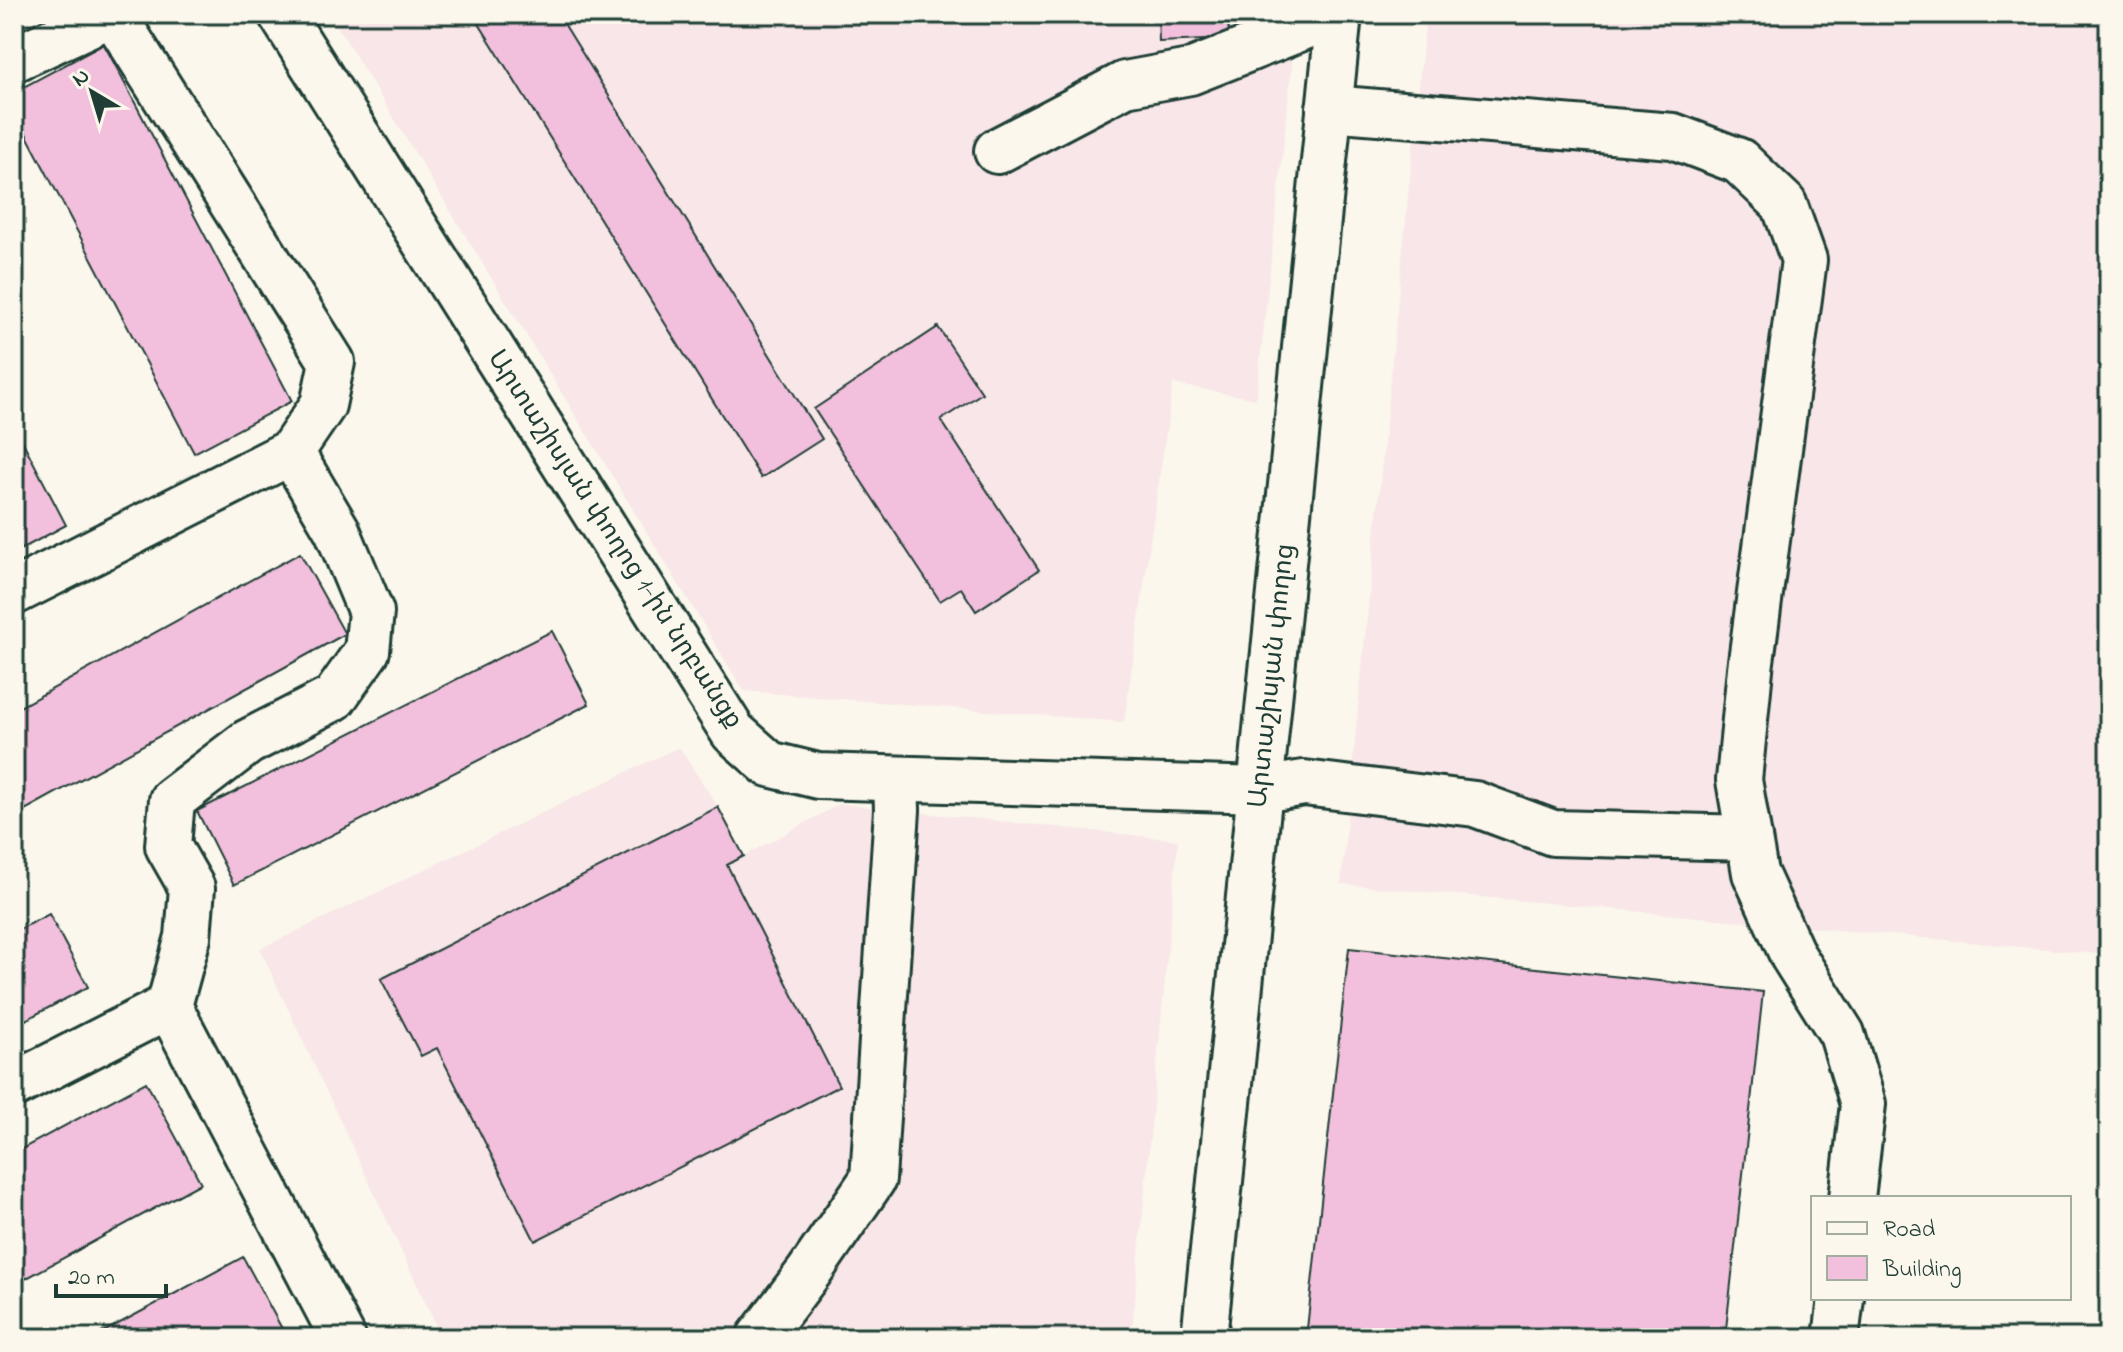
<svg xmlns="http://www.w3.org/2000/svg" width="2123" height="1352" viewBox="0 0 2123 1352" font-family="'Indie Flower','Noto Sans Armenian',sans-serif">
  <rect width="100%" height="100%" fill="#fbf7ec"/>
  <filter id="ink" filterUnits="userSpaceOnUse"><feTurbulence type="fractalNoise" baseFrequency=".0125" numOctaves="2"/><feDisplacementMap in="SourceGraphic" scale="16" xChannelSelector="R" yChannelSelector="G"/><feConvolveMatrix kernelMatrix="1 2 1 2 8 2 1 2 1" color-interpolation-filters="sRGB"/></filter>
  <g filter="url(#ink)">
    <!-- built -->
    <g fill="#f8e6e8">
      <polygon points="330,14 1295,14 1293,56 1256,399 1173,384 1124,722 744,691"/>
      <polygon points="1426,14 2109,14 2109,955 1341,884"/>
      <polygon points="679,747 718,807 744,856 840,804 1178,840 1131,1338 442,1338 260,949"/>
    </g>
    <!-- building -->
    <g fill="#f2bfdd" stroke="#1f3d34" stroke-width="2">
      <polygon points="473,14 558,14 822,439 761,478"/>
      <polygon points="1158,14 1228,14 1229,39 1159,42"/>
      <polygon points="104,44 292,401 194,453 14,111 14,92"/>
      <polygon points="938,327 982,393 941,420 1039,570 976,611 961,588 940,601 814,409"/>
      <polygon points="14,425 66,525 14,553"/>
      <polygon points="300,553 345,634 14,816 14,710"/>
      <polygon points="552,631 589,704 234,885 197,811"/>
      <polygon points="718,807 744,856 727,865 839,1086 535,1241 437,1048 421,1056 381,979"/>
      <polygon points="49,914 88,987 14,1026 14,932"/>
      <polygon points="1349,948 1763,992 1725,1338 1306,1338"/>
      <polygon points="146,1082 201,1183 14,1285 14,1153"/>
      <polygon points="243,1257 287,1338 92,1338"/>
    </g>
    <g fill="none" stroke-linecap="round" stroke-linejoin="round">
      <!-- minor casing -->
      <g stroke="#1f3d34" stroke-width="50">
        <g id="minor">
          <polyline points="281,14 733,732 769,764 818,776 1261,790 1304,783 1475,804 1553,833 1749,838"/>
          <polyline points="14,59 111,14"/>
          <polyline points="1329,108 1673,136 1739,161 1784,204 1804,260 1750,669 1739,780 1755,873 1793,956 1842,1034 1863,1104 1852,1198"/>
          <polyline points="997,151 1125,84 1190,72 1337,14"/>
          <polyline points="291,452 337,530 371,612 367,651 334,698 248,742 172,800 168,846 192,888 188,937 169,1006 343,1338"/>
          <polyline points="14,592 291,452 323,405 332,362 113,14"/>
          <polyline points="14,1085 169,1006"/>
          <polyline points="759,1338 809,1272 873,1179 897,810 896,779"/>
          <polyline points="1204,1338 1339,14"/>
          <polyline points="1836,1338 1841,1298"/>
        </g>
      </g>
      <!-- minor -->
      <use href="#minor" stroke="#fbf7ec" stroke-width="44"/>
    </g>
  </g>
  <g text-anchor="middle" dominant-baseline="central" stroke-width="7" stroke-linejoin="round" paint-order="stroke">
    <!-- street labels -->
    <g font-size="26" fill="#1f3d34" stroke="#fbf7ec">
      <text transform="translate(614 540) rotate(57)">Արտաշիսյան փողոց 1-ին նրբանցք</text>
      <text transform="translate(1273 676) rotate(-84)">Արտաշիսյան փողոց</text>
    </g>
  </g>
  <!-- margin -->
  <rect width="2123" height="1352" fill="none" stroke="#fbf7ec" stroke-width="48"/>
  <rect x="24" y="24" width="2075" height="1304" fill="none" stroke="#1f3d34" stroke-width="3" filter="url(#ink)"/>
  <!-- legend -->
  <rect x="1811" y="1196" width="260" height="104" fill="#fbf7ec" stroke="#a3ada2" stroke-width="2"/>
  <rect x="1827" y="1222" width="40" height="12" fill="#fbf7ec" stroke="#a3ada2" stroke-width="2"/>
  <text x="1883" y="1236" font-size="24" fill="#1f3d34">Road</text>
  <rect x="1827" y="1256" width="40" height="24" fill="#f2bfdd" stroke="#a3ada2" stroke-width="2"/>
  <text x="1883" y="1276" font-size="24" fill="#1f3d34">Building</text>
  <!-- north arrow -->
  <g transform="translate(92 92) rotate(322)" stroke="#fbf7ec" stroke-width="6" paint-order="stroke">
  <path d="M0-6L14 30L0 20L-14 30Z" fill="#1f3d34"/>
  <text y="-12" font-size="22" font-weight="bold" text-anchor="middle" fill="#1f3d34">N</text>
  </g>
  <!-- scale -->
  <path d="M56 1284v12h110v-12" fill="none" stroke="#1f3d34" stroke-width="4"/>
  <text x="68" y="1284" font-size="24" fill="#1f3d34" stroke="#fbf7ec" stroke-width="6" paint-order="stroke">20 m</text>
</svg>
